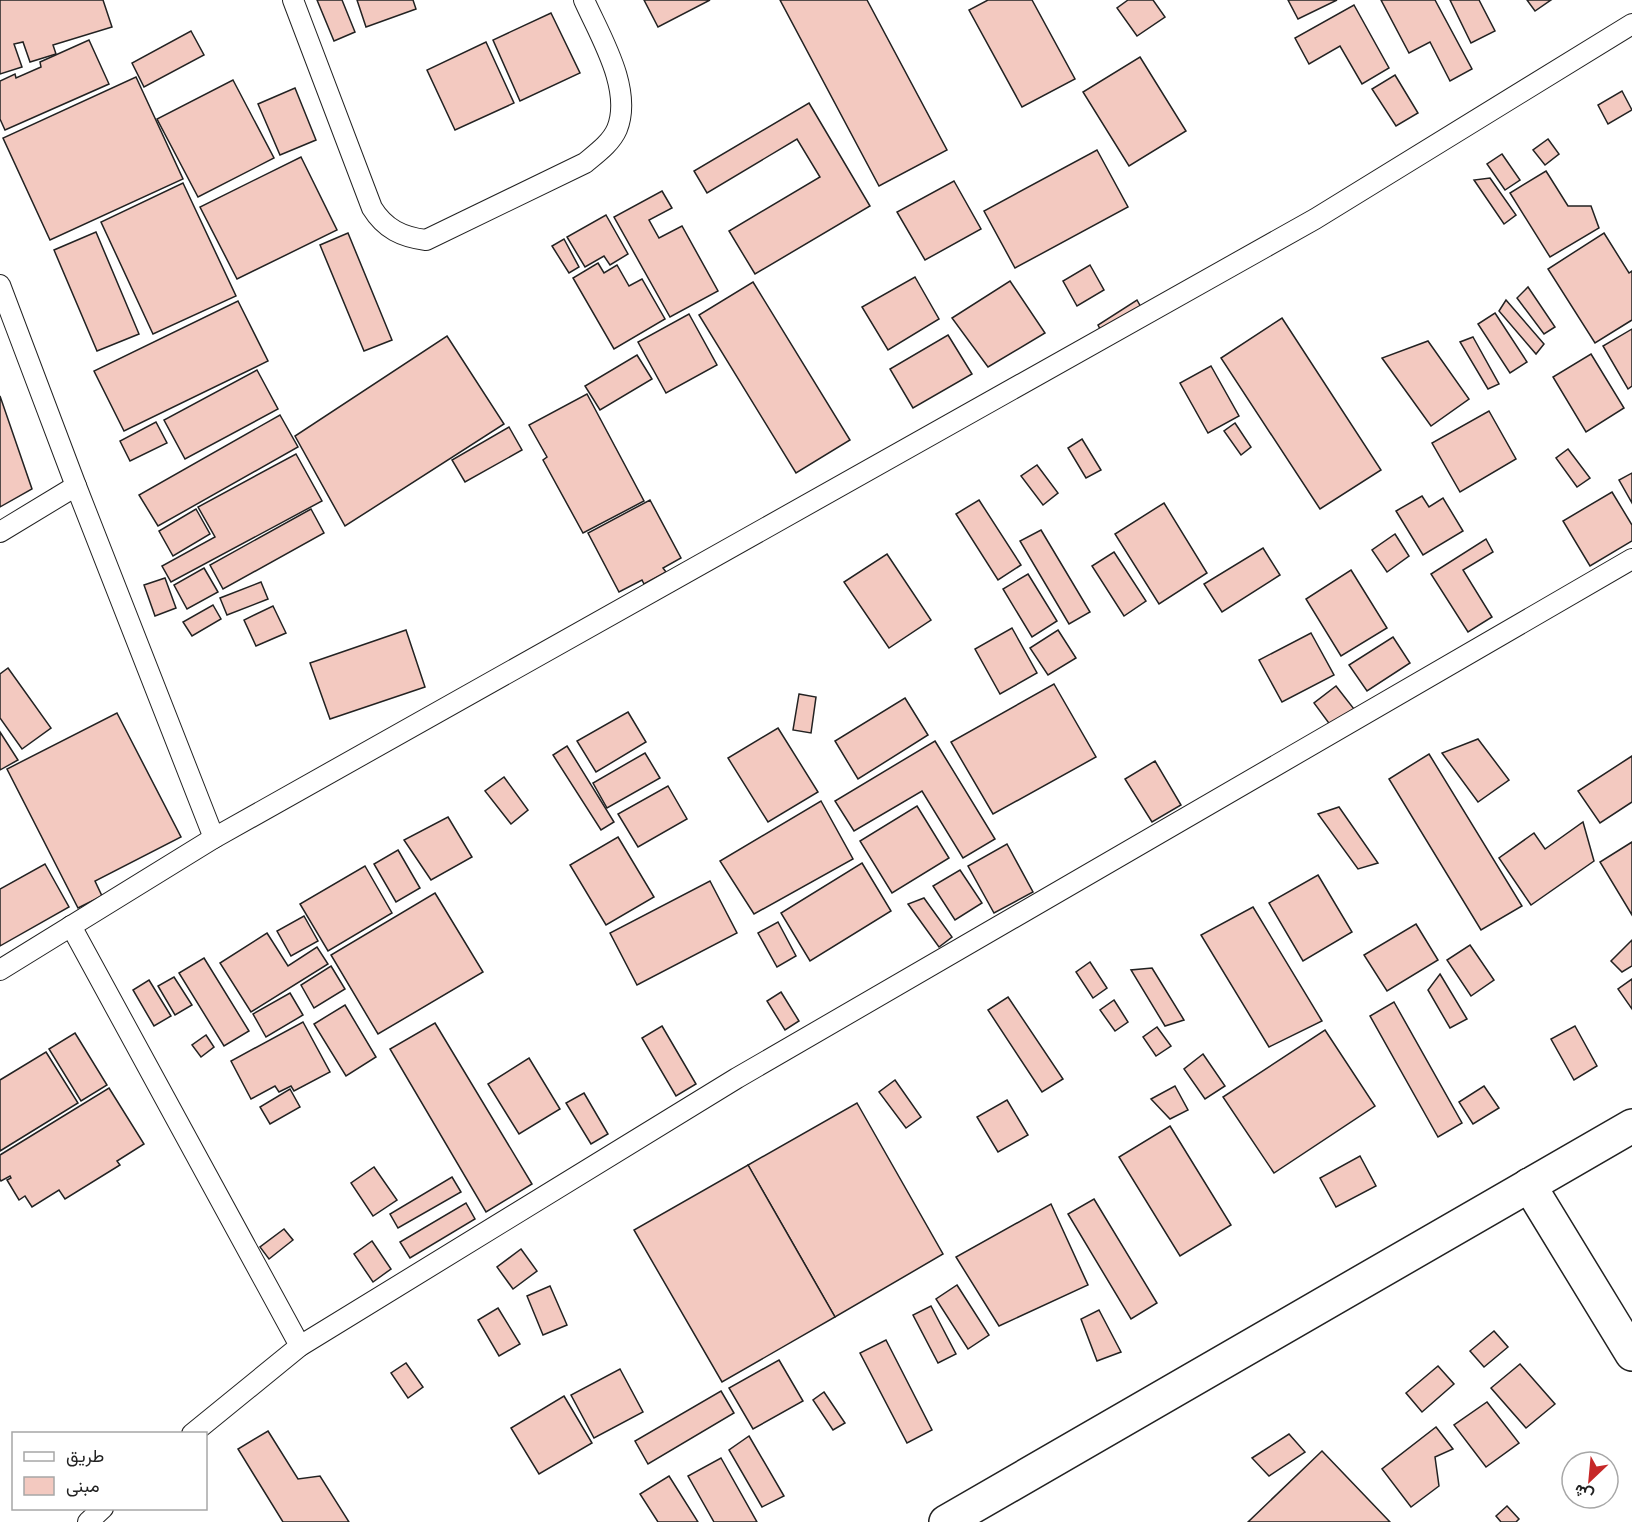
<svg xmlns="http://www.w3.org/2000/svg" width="1632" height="1522" viewBox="0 0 1632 1522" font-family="'Archivo Narrow',Vazirmatn,sans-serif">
  <rect width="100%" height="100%" fill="#fff"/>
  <!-- building -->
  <g fill="#f3c9c0" stroke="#222" stroke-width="1.5">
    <polygon points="0,0 103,0 112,27 53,45 56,54 30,62 23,42 14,44 22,67 0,74"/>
    <polygon points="317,0 342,0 355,32 334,41"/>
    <polygon points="357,0 413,0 416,9 366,27"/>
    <polygon points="644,0 710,0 658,27"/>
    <polygon points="780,0 867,0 947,150 879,186"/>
    <polygon points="988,0 1032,0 1075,79 1022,107 969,10"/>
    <polygon points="1128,0 1153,0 1165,17 1137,36 1117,8"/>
    <polygon points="1288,0 1337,0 1298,19"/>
    <polygon points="1381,0 1435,0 1472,69 1450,81 1430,42 1409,53"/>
    <polygon points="1450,0 1479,0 1495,31 1471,43"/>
    <polygon points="1527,0 1551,0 1535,11"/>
    <polygon points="1354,5 1389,68 1362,84 1340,46 1309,64 1295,38"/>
    <polygon points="551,13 580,73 520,101 493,40"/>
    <polygon points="191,31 204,55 144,87 132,63"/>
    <polygon points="89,40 109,84 5,130 0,119 0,81 15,74 16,78 41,67 40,62"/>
    <polygon points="486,42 514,103 455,130 427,70"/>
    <polygon points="1140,57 1186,131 1129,166 1083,92"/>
    <polygon points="1395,75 1418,113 1396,126 1372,89"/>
    <polygon points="136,77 183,179 50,240 3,138"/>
    <polygon points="233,80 274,158 198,197 157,119"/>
    <polygon points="295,88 316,140 280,155 258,104"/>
    <polygon points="1622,91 1632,110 1608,124 1598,105"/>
    <polygon points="809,103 870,206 755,274 729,231 820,177 797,139 707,193 694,171"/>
    <polygon points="1548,139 1559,154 1545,165 1533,150"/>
    <polygon points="1097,150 1128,207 1015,268 984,211"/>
    <polygon points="1502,154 1520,180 1505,190 1487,164"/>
    <polygon points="301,157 337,230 237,279 200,207"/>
    <polygon points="1546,171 1568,206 1591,206 1599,228 1550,257 1510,193"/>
    <polygon points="1490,178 1516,215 1504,224 1474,180"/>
    <polygon points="954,181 981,229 925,260 897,212"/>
    <polygon points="183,183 236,296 153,334 101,222"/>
    <polygon points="662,191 672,208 649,220 659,238 682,226 718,291 670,317 614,217"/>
    <polygon points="606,215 628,254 610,265 604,256 585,267 567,237"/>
    <polygon points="96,232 139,334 97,351 54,250"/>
    <polygon points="348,233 392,340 364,351 320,245"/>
    <polygon points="1604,233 1629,273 1632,271 1632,320 1595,343 1548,269"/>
    <polygon points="564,239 579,267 569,273 552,246"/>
    <polygon points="598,263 604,273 617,265 629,286 642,279 665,319 614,349 573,278"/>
    <polygon points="1090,265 1104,290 1077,306 1063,281"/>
    <polygon points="915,277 939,319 888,350 862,307"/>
    <polygon points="1010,281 1045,333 988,367 952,318"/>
    <polygon points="753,282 850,440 796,473 699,315"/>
    <polygon points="1528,287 1555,327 1544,334 1517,298"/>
    <polygon points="1137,300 1142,309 1103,335 1098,325"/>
    <polygon points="1506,300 1544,344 1536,354 1499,311"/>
    <polygon points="238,301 268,361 124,431 94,371"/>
    <polygon points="1495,313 1527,362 1510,373 1478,324"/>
    <polygon points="689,314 717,365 666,393 638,342"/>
    <polygon points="1282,318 1381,470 1320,509 1221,358"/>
    <polygon points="1632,329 1632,386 1628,389 1603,346"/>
    <polygon points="948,335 972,374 913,408 890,369"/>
    <polygon points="447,336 504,424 345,526 295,436"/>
    <polygon points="1473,337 1499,384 1488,389 1460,342"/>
    <polygon points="1428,341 1469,399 1431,426 1382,358"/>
    <polygon points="1591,354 1624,408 1586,432 1553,377"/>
    <polygon points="637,355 652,379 600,410 585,386"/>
    <polygon points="1211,366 1239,416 1208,433 1180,383"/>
    <polygon points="257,370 278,409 185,459 164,420"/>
    <polygon points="587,394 644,501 583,533 543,460 547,457 529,425"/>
    <polygon points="0,396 32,489 0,507"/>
    <polygon points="1489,411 1516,459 1460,492 1432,443"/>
    <polygon points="280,415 298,447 158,526 139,495"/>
    <polygon points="156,422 167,443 130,461 120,441"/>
    <polygon points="1235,423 1251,447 1241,455 1224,431"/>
    <polygon points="509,427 522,450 465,482 452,460"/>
    <polygon points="1082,439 1101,470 1086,478 1068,448"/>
    <polygon points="1568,449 1590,478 1577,487 1556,458"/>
    <polygon points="296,454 322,501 171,582 162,566 215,537 198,507"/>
    <polygon points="1037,465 1058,493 1043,505 1021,476"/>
    <polygon points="1632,473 1632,503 1619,480"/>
    <polygon points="1612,492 1632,525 1632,541 1590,566 1563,521"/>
    <polygon points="1422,496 1429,507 1443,498 1463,531 1423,555 1396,511"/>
    <polygon points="650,500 681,558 663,568 666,572 644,584 642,580 619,592 588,533"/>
    <polygon points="979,500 1021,565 998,580 956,514"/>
    <polygon points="1164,503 1207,573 1159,604 1115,534"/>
    <polygon points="196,509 210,534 173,556 159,531"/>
    <polygon points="311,509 324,533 223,589 210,565"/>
    <polygon points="1041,530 1090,612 1069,624 1020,541"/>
    <polygon points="1395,534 1409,556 1387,572 1372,550"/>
    <polygon points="1486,539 1493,552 1463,570 1492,617 1468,632 1431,574"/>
    <polygon points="1263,548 1280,575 1222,612 1204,584"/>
    <polygon points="1114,552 1146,601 1124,616 1092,566"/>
    <polygon points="887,554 931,620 889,648 844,582"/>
    <polygon points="204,568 218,592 187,609 174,585"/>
    <polygon points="1351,570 1387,628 1341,656 1306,599"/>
    <polygon points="1028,574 1057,621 1032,637 1003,589"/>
    <polygon points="165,578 176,608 155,616 144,585"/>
    <polygon points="261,582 268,599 227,615 220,598"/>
    <polygon points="213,605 221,619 192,636 183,622"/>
    <polygon points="273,606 286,633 256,646 244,620"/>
    <polygon points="1012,628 1037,673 1000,694 975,649"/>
    <polygon points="406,630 425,687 330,719 310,663"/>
    <polygon points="1058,630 1076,658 1048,675 1030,648"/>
    <polygon points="1311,633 1334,675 1282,702 1259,660"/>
    <polygon points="1393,637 1410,663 1367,691 1349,665"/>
    <polygon points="8,668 51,728 22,749 0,718 0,674"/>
    <polygon points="1054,684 1096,757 993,814 951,742"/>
    <polygon points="1336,686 1354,709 1331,726 1314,703"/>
    <polygon points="799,694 816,697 811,733 793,730"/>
    <polygon points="905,698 928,735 858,779 835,741"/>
    <polygon points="628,712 646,742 596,772 577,741"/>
    <polygon points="117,713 181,837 95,881 102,896 78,908 7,769"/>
    <polygon points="778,728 818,792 768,822 728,758"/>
    <polygon points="0,732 18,760 0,770"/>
    <polygon points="1478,739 1509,780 1478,802 1442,753"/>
    <polygon points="935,741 995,839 963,858 922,791 854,831 835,801"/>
    <polygon points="567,746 614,822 601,830 553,755"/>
    <polygon points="645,753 660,778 607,808 593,783"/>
    <polygon points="1429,754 1522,906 1481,930 1389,779"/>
    <polygon points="1632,756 1632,802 1600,823 1578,791"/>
    <polygon points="1155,761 1181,805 1152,822 1125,779"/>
    <polygon points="504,777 528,810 511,824 485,791"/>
    <polygon points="668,786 687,819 638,847 618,814"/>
    <polygon points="821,801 853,859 754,914 720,861"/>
    <polygon points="917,806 949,858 892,893 860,841"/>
    <polygon points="1339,807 1378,863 1358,869 1318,814"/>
    <polygon points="448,817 472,857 431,880 404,840"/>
    <polygon points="1583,822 1594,861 1531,905 1499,858 1534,833 1545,849"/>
    <polygon points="618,837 654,897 606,925 570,865"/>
    <polygon points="1632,842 1632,915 1600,862"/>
    <polygon points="1007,844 1033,892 994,913 968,866"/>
    <polygon points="398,850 420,888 396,902 374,864"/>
    <polygon points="862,863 891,911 810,961 781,913"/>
    <polygon points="45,864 69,907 0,946 0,889"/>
    <polygon points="365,866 392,913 328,951 300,904"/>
    <polygon points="960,870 982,903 955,920 933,886"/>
    <polygon points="1318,875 1352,932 1303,961 1269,903"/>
    <polygon points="710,881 737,933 637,985 610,933"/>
    <polygon points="435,893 483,972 378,1034 331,955"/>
    <polygon points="924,898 952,937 939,947 908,904"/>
    <polygon points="1253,907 1322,1021 1269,1047 1201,935"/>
    <polygon points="304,916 318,941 291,956 277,931"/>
    <polygon points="778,922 796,956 777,967 758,933"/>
    <polygon points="1416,924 1438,960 1387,991 1364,955"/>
    <polygon points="267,933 288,966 317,947 328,964 251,1012 220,963"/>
    <polygon points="1632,940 1632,966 1622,972 1611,961"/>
    <polygon points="1470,945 1494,980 1471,996 1447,960"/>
    <polygon points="204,958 249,1031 224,1046 179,973"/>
    <polygon points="1090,962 1107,988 1093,998 1076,972"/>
    <polygon points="331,966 345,989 314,1008 301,985"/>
    <polygon points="1152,968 1184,1020 1165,1026 1131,970"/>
    <polygon points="1440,974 1467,1019 1450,1028 1428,990"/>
    <polygon points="174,977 192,1005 175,1015 158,986"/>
    <polygon points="1632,979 1632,1009 1618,989"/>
    <polygon points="149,980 171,1016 154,1026 133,990"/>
    <polygon points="781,992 799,1021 785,1030 767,1001"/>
    <polygon points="290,993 303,1015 266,1037 253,1014"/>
    <polygon points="1008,997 1063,1079 1042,1092 988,1010"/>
    <polygon points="1114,1000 1128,1022 1115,1031 1100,1010"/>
    <polygon points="1394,1002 1462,1123 1438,1137 1370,1016"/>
    <polygon points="345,1005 376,1057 346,1076 314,1024"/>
    <polygon points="303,1022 330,1072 294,1091 291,1086 279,1092 275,1086 251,1099 231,1061"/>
    <polygon points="435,1023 532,1184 486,1212 390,1049"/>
    <polygon points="662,1026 696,1084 676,1096 642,1038"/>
    <polygon points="1575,1026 1597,1066 1574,1080 1551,1039"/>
    <polygon points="1157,1027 1171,1046 1156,1056 1143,1037"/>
    <polygon points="1325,1030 1375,1106 1274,1173 1223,1097"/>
    <polygon points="75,1033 107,1085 81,1101 49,1049"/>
    <polygon points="206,1035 214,1047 201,1057 192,1045"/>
    <polygon points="46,1052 78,1103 0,1151 0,1080"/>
    <polygon points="1203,1054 1225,1086 1205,1099 1184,1069"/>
    <polygon points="529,1058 560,1109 519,1134 488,1084"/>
    <polygon points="895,1080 921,1117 906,1128 879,1092"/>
    <polygon points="1175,1086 1188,1110 1170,1119 1151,1099"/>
    <polygon points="1484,1086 1499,1108 1473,1124 1459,1102"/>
    <polygon points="109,1088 144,1144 117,1161 120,1165 65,1199 59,1190 32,1207 25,1196 19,1200 7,1180 11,1178 10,1176 1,1181 0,1179 0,1155"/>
    <polygon points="290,1089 300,1107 270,1124 260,1107"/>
    <polygon points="584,1093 608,1134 591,1144 566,1103"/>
    <polygon points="1007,1100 1028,1135 998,1152 977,1117"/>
    <polygon points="857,1103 943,1254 835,1317 748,1165"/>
    <polygon points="1170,1126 1231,1225 1180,1256 1119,1157"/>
    <polygon points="1360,1156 1376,1186 1336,1207 1320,1178"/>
    <polygon points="748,1165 835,1317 722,1382 634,1230"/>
    <polygon points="374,1167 397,1200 373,1216 351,1183"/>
    <polygon points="452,1177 461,1192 398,1228 390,1214"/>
    <polygon points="1094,1199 1157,1303 1131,1319 1068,1214"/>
    <polygon points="466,1203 475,1219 410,1258 400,1242"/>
    <polygon points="1051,1204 1088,1285 999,1326 956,1257"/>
    <polygon points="284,1229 293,1240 269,1259 260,1247"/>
    <polygon points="372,1241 391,1269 373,1282 354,1254"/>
    <polygon points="521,1249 537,1271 513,1289 497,1267"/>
    <polygon points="957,1285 989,1335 968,1349 936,1299"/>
    <polygon points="550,1286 567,1325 543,1335 527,1296"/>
    <polygon points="931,1306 956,1354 938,1363 913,1315"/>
    <polygon points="498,1308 520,1344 499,1356 478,1320"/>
    <polygon points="1099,1310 1121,1352 1097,1361 1081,1319"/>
    <polygon points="1494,1331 1508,1347 1484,1367 1470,1351"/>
    <polygon points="886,1340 932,1430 907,1443 860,1353"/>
    <polygon points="779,1360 803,1401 753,1429 729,1388"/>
    <polygon points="406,1363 423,1387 408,1398 391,1373"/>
    <polygon points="1520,1364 1555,1404 1526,1428 1491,1388"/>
    <polygon points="1438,1366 1454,1384 1422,1412 1406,1393"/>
    <polygon points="620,1369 643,1412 594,1438 571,1395"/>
    <polygon points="721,1391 734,1413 648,1464 635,1441"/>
    <polygon points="824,1392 845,1423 833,1430 813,1400"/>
    <polygon points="564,1396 592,1443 539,1474 511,1428"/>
    <polygon points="1487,1402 1519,1443 1486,1467 1454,1425"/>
    <polygon points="1436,1427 1453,1449 1435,1457 1439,1486 1411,1507 1382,1469"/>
    <polygon points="268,1431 298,1479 320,1476 349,1522 283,1522 238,1449"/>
    <polygon points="1289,1434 1305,1452 1269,1476 1252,1458"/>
    <polygon points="749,1436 784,1496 762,1507 729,1450"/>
    <polygon points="1322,1451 1390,1522 1248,1522"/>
    <polygon points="721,1458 757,1522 714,1522 688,1476"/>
    <polygon points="669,1476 698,1522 658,1522 640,1494"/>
    <polygon points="1507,1506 1519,1519 1516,1522 1501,1522 1496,1516"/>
  </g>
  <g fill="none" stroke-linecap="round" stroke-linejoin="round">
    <!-- lane casing -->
    <g stroke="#222" stroke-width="22">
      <g id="lane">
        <path d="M293 0 372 208C385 229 402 237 426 240L585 163C597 153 611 143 617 129 633 89 600 36 584 0"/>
        <polyline points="0,285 76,486 214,838"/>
        <polyline points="0,532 76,486"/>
        <polyline points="71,926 300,1346"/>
        <polyline points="0,970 214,838 1315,219 1632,24"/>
        <polyline points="192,1434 300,1346 737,1078 1632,559"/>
        <polyline points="88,1522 103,1508"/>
      </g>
    </g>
    <!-- street casing -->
    <g stroke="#222" stroke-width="36">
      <polyline id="street" points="1529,1185 1632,1354"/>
    </g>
    <!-- secondary casing -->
    <g stroke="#222" stroke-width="36">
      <polyline id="secondary" points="946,1522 1632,1126"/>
    </g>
    <!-- lane -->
    <use href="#lane" stroke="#fff" stroke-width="20"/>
    <!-- street -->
    <use href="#street" stroke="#fff" stroke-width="33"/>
    <!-- secondary -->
    <use href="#secondary" stroke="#fff" stroke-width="33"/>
  </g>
  <!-- legend -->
  <rect x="12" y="1432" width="195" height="78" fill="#ffffff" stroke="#a7a7a7" stroke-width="1.5"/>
  <rect x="24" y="1452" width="30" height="9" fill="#ffffff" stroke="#a7a7a7" stroke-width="1.5"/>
  <text x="66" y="1462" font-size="18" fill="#222222">طريق</text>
  <rect x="24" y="1477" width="30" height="18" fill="#f3c9c0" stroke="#a7a7a7" stroke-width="1.5"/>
  <text x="66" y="1492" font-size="18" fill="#222222">مبنى</text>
  <!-- north arrow -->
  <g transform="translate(1590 1480) rotate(206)"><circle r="28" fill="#ffffff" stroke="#a7a7a7" stroke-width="1.5"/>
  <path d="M0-4.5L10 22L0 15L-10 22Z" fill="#c62828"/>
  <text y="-9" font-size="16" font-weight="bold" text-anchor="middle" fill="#222222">ش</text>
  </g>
</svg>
